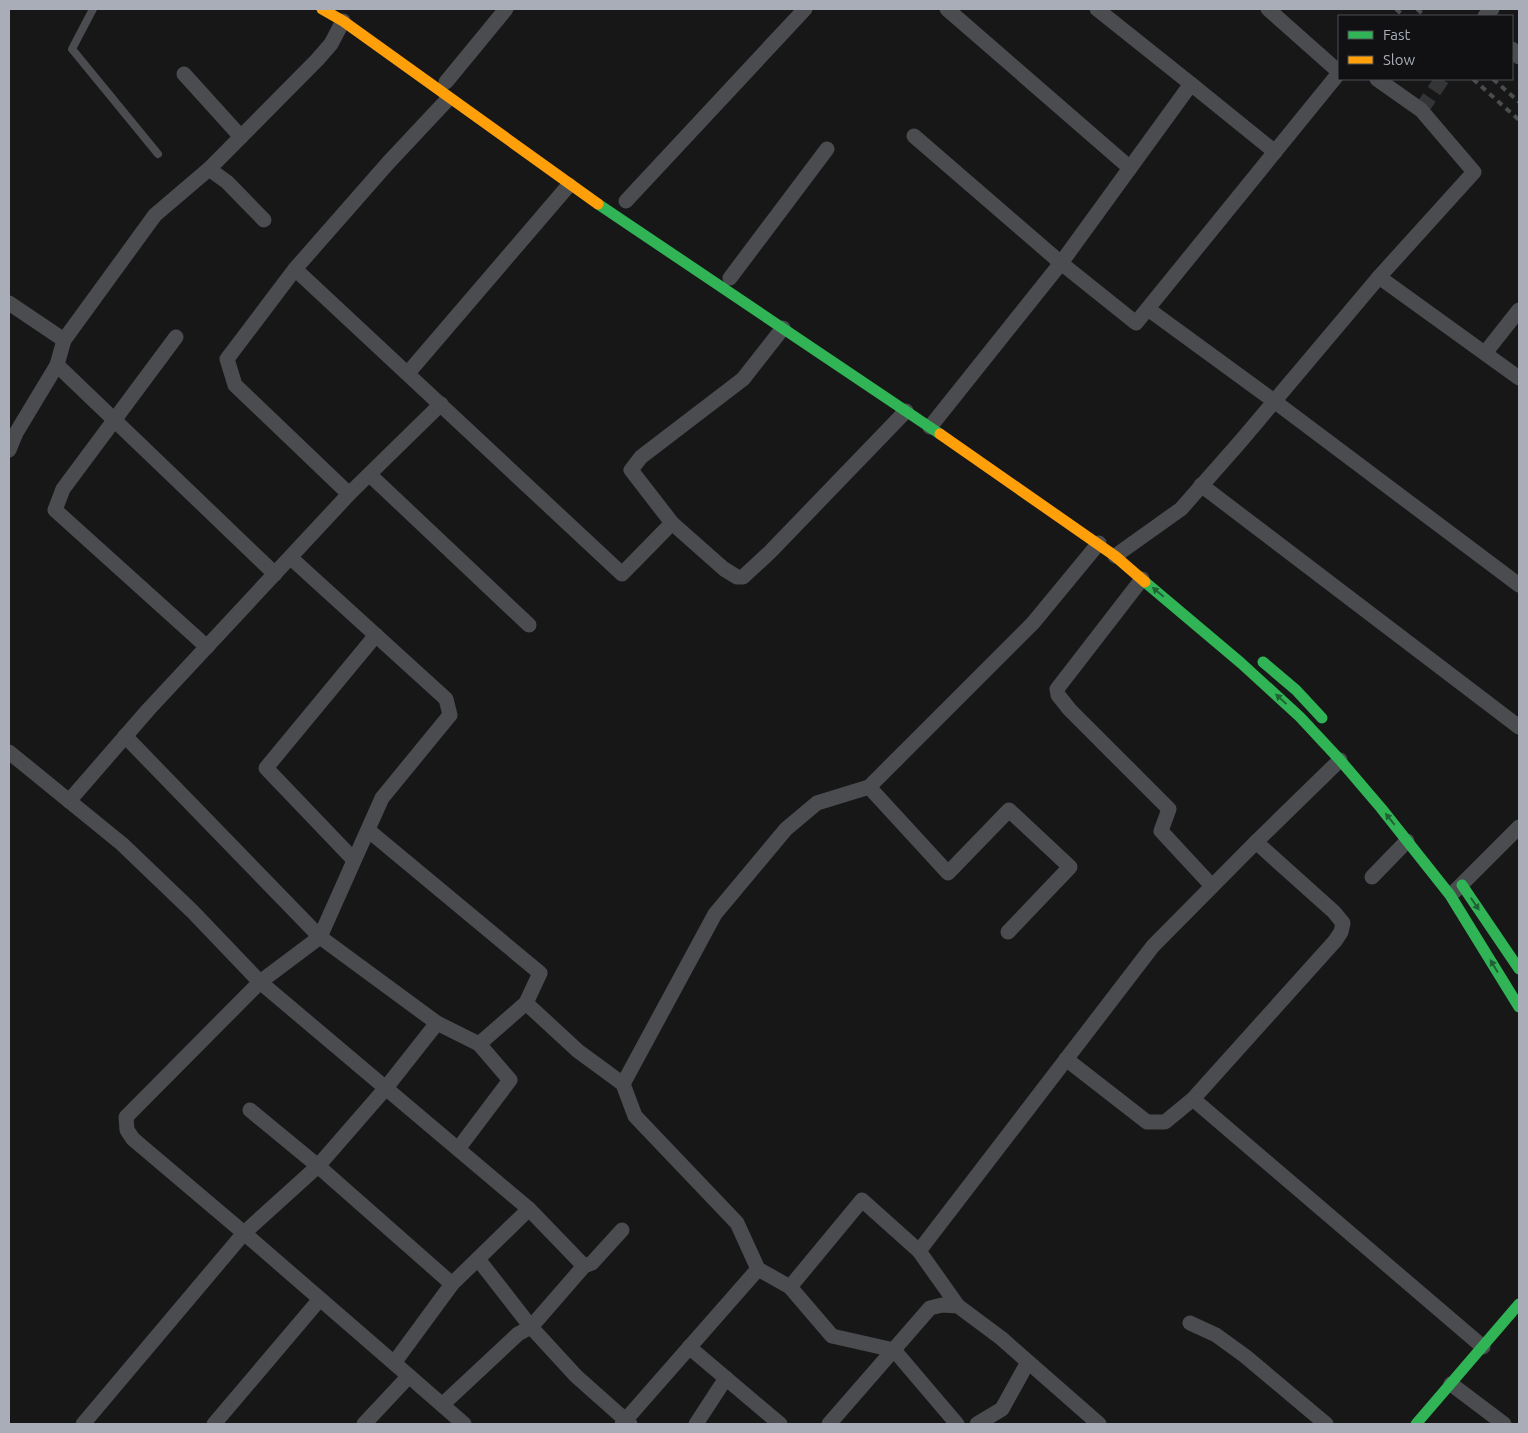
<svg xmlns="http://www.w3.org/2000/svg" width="1528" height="1433" viewBox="0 0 1528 1433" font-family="Ubuntu,sans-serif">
  <rect width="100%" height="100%" fill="#171717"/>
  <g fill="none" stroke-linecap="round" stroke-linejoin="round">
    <!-- street-tunnel -->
    <polyline stroke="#343537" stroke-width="15" stroke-dasharray="15 8" stroke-linecap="butt" points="1421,110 1442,79"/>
    <!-- lane -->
    <polyline stroke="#4b4c50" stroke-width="8" points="93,9 72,49 158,154"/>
    <!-- street -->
    <g stroke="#4b4c50" stroke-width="15">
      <polyline points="947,9 1130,168"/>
      <polyline points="1268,9 1339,72"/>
      <polyline points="1485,16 1492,9"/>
      <polyline points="1512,49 1519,57"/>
      <polyline points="184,74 241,137"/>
      <polyline points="446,82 506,9"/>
      <polyline points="1191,84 1275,152"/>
      <polyline points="914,136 1061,263 1136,323 1339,73"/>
      <polyline points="209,169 317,60 331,44 343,21"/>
      <polyline points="626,201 805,9"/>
      <polyline points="295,269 622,574 672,523"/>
      <polyline points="1379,277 1519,378"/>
      <polyline points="730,278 827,149"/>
      <polyline points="9,303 64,340"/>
      <polyline points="1148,309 1274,401 1519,585"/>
      <polyline points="783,328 743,379 641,457 631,470 672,523 724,569 737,577 743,577 770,552 906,411"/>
      <polyline points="176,337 63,489 55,510 207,647"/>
      <polyline points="1485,353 1519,310"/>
      <polyline points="57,365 275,574"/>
      <polyline points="408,373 569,185"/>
      <polyline points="930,427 1061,263 1191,84 1097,9"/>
      <polyline points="9,450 16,433 57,365 64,340 155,215 209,169 227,182 264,220"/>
      <polyline points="370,475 529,625"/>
      <polyline points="1201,485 1519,727"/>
      <polyline points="349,494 235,385 227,359 295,269 388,163 448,99"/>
      <polyline points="1115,556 1181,509 1240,442 1379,277 1474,172 1421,110 1377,79"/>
      <polyline points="291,558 446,699 450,715 382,798 320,937 260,982 529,1209 584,1266"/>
      <polyline points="1142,579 1057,689 1058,695 1070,710 1169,809 1161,831 1212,886"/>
      <polyline points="125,736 320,937 437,1023 479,1044 526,1003 540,973 368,830"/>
      <polyline points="9,752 122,844 193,912 260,982 126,1117 127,1130 133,1139 244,1233 83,1424"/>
      <polyline points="869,787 948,873 1009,810 1070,867 1008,932"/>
      <polyline points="69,801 148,710 349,494 441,404"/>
      <polyline points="354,860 266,768 376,635"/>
      <polyline points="1372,877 1407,841"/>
      <polyline points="1455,891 1519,827"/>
      <polyline points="526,1003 578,1051 623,1084 635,1116 737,1223 758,1269 622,1424"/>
      <polyline points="1066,1059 1147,1122 1165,1122 1193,1099 1335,941 1341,932 1343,923 1334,912 1256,842"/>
      <polyline points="623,1084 715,914 786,829 817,803 869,787 1033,623 1099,543"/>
      <polyline points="1193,1099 1483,1347"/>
      <polyline points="250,1110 318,1166 452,1284 394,1363"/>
      <polyline points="458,1149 510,1080 479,1044"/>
      <polyline points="478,1259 531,1327 576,1376 630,1424"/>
      <polyline points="758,1269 790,1287 832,1336 894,1350 957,1424"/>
      <polyline points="452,1284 529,1209"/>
      <polyline points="790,1287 862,1200 919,1251"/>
      <polyline points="958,1306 919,1251 1153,946 1256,842 1340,760"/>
      <polyline points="1190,1323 1216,1335 1245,1356 1326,1424"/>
      <polyline points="689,1347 780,1424"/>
      <polyline points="409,1376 464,1424"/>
      <polyline points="1451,1384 1504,1424"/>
      <polyline points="442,1405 518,1334 531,1327 584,1266 592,1263 622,1230"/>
      <polyline points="214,1424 320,1299"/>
      <polyline points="364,1424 409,1376 244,1233 318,1166 385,1089 437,1023"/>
      <polyline points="696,1424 726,1378"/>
      <polyline points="829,1424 930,1308 942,1305 958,1306 1001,1338 1099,1424"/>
      <polyline points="977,1424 1002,1409 1028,1362"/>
    </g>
    <!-- fast -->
    <g stroke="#30b455" stroke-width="11">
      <polyline points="598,204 940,434"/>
      <polyline points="1145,582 1241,663 1300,717 1340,760 1381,808 1450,895 1519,1007"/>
      <polyline points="1263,662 1296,690 1322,718"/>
      <polyline points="1462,885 1519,969"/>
      <polyline points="1416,1424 1519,1304"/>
    </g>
    <!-- slow -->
    <g stroke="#ff9f0a" stroke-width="11">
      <polyline points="322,9 343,21 598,204"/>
      <polyline points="940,434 1115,556 1145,582"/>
    </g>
    <!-- rail -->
    <g stroke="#4b4c4f" stroke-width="4" stroke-dasharray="6 5" stroke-linecap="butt">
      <polyline points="1396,9 1404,16"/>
      <polyline points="1417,9 1425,16"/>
      <polyline points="1473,79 1519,120"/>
      <polyline points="1493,79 1519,102"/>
    </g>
  </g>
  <!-- one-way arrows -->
  <defs><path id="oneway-solid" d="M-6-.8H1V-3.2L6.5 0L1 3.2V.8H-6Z" transform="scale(1.25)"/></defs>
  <g fill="#206234">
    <use href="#oneway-solid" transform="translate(1158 592) rotate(-140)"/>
    <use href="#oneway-solid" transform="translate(1281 699) rotate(-137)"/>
    <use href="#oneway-solid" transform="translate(1390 819) rotate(-129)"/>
    <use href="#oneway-solid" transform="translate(1475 904) rotate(56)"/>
    <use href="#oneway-solid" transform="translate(1494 966) rotate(-121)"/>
  </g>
  <!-- border -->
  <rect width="1528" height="1433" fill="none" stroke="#a8adb8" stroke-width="20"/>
  <!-- legend -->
  <rect x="1338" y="15" width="175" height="65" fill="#111113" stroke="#4d4f55"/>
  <rect x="1348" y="31" width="25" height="8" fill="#30b455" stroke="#4d4f55"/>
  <text x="1383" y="40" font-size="15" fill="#a8adb8">Fast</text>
  <rect x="1348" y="56" width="25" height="8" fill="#ff9f0a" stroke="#4d4f55"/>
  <text x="1383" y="65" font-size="15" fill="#a8adb8">Slow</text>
</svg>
